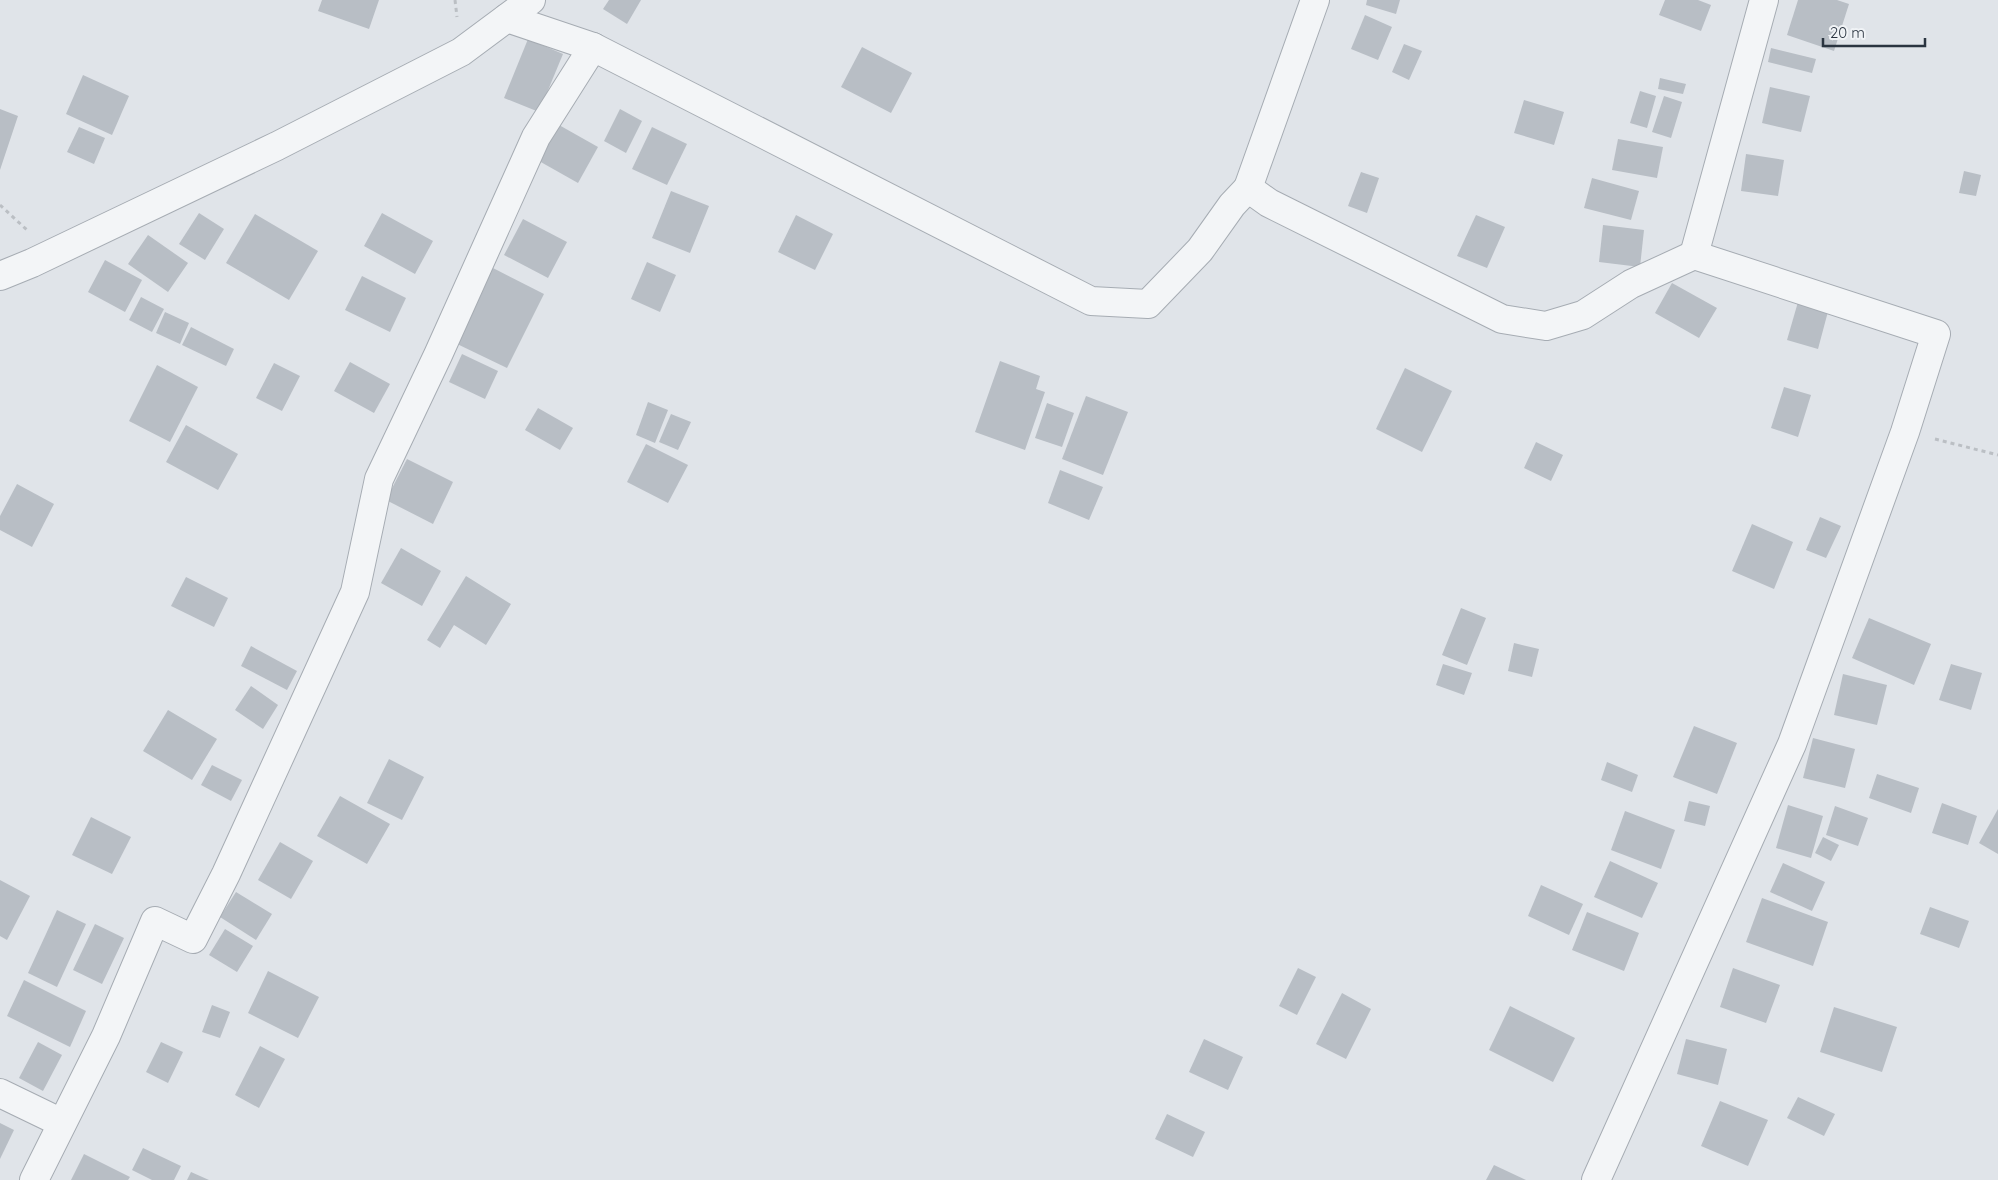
<svg xmlns="http://www.w3.org/2000/svg" width="1998" height="1180" viewBox="0 0 1998 1180" font-family="Quicksand,sans-serif">
  <rect width="100%" height="100%" fill="#e0e4e9"/>
  <!-- building -->
  <g fill="#b8bec5">
    <polygon points="322,0 379,0 369,29 318,11"/>
    <polygon points="609,0 641,0 627,24 603,9"/>
    <polygon points="1367,0 1400,0 1396,14 1366,5"/>
    <polygon points="1665,0 1698,0 1711,5 1701,31 1659,15"/>
    <polygon points="1798,0 1837,0 1849,4 1834,51 1787,35"/>
    <polygon points="1365,15 1392,27 1378,60 1351,49"/>
    <polygon points="528,39 563,54 539,112 504,98"/>
    <polygon points="1404,44 1422,51 1409,80 1392,72"/>
    <polygon points="862,47 912,73 891,113 841,87"/>
    <polygon points="1771,48 1816,59 1812,73 1768,62"/>
    <polygon points="83,75 129,96 112,135 66,114"/>
    <polygon points="1660,78 1686,84 1683,94 1658,89"/>
    <polygon points="1770,87 1810,96 1801,132 1762,123"/>
    <polygon points="1640,91 1656,96 1647,128 1630,123"/>
    <polygon points="1664,96 1682,102 1671,138 1652,132"/>
    <polygon points="1524,100 1564,112 1554,145 1514,133"/>
    <polygon points="0,109 18,116 0,170"/>
    <polygon points="620,109 642,121 626,153 604,141"/>
    <polygon points="559,125 598,147 578,183 539,161"/>
    <polygon points="79,127 105,138 94,164 67,152"/>
    <polygon points="652,127 687,144 667,185 632,169"/>
    <polygon points="1618,139 1663,147 1657,178 1612,170"/>
    <polygon points="1746,154 1784,160 1778,196 1741,191"/>
    <polygon points="1964,171 1981,175 1976,196 1959,193"/>
    <polygon points="1361,172 1379,178 1367,213 1348,206"/>
    <polygon points="1592,178 1639,191 1631,220 1584,208"/>
    <polygon points="671,191 709,206 690,253 652,238"/>
    <polygon points="199,213 224,229 205,260 179,244"/>
    <polygon points="382,213 433,241 415,274 364,246"/>
    <polygon points="255,214 318,251 289,300 226,263"/>
    <polygon points="796,215 833,234 815,270 778,252"/>
    <polygon points="1476,215 1505,227 1487,268 1457,256"/>
    <polygon points="523,219 567,242 548,278 504,255"/>
    <polygon points="1603,225 1644,230 1640,267 1599,262"/>
    <polygon points="148,235 188,263 168,292 128,264"/>
    <polygon points="105,260 142,280 125,312 88,292"/>
    <polygon points="647,262 676,275 660,312 631,299"/>
    <polygon points="491,267 544,294 507,368 453,342"/>
    <polygon points="362,276 406,298 390,332 345,310"/>
    <polygon points="1672,283 1717,308 1699,338 1655,313"/>
    <polygon points="1800,295 1830,304 1818,349 1787,340"/>
    <polygon points="141,297 164,309 152,332 129,320"/>
    <polygon points="165,312 189,323 180,344 156,333"/>
    <polygon points="191,327 234,349 226,366 182,345"/>
    <polygon points="462,354 498,371 485,399 449,382"/>
    <polygon points="1000,361 1040,376 1036,389 1045,392 1025,450 975,432"/>
    <polygon points="350,362 390,384 374,413 334,391"/>
    <polygon points="274,363 300,376 282,411 256,398"/>
    <polygon points="157,365 198,387 170,442 129,421"/>
    <polygon points="1405,368 1452,391 1422,452 1376,429"/>
    <polygon points="1784,387 1811,395 1798,437 1771,428"/>
    <polygon points="1086,396 1128,412 1103,475 1062,459"/>
    <polygon points="648,402 668,410 655,443 636,435"/>
    <polygon points="1047,403 1074,413 1062,447 1035,438"/>
    <polygon points="538,408 573,428 560,450 525,430"/>
    <polygon points="671,414 691,422 678,450 659,442"/>
    <polygon points="186,425 238,454 218,490 166,462"/>
    <polygon points="1536,442 1563,455 1551,481 1524,468"/>
    <polygon points="646,444 688,465 668,503 627,482"/>
    <polygon points="407,459 453,482 433,524 386,500"/>
    <polygon points="1060,470 1103,487 1089,520 1048,503"/>
    <polygon points="17,484 54,504 32,547 0,530 0,516"/>
    <polygon points="1820,517 1841,526 1826,558 1806,550"/>
    <polygon points="1752,524 1793,542 1774,589 1732,571"/>
    <polygon points="401,548 441,571 422,606 381,583"/>
    <polygon points="466,576 511,604 486,645 454,625 440,648 427,640"/>
    <polygon points="186,577 228,598 214,627 171,606"/>
    <polygon points="1461,608 1486,618 1467,665 1442,655"/>
    <polygon points="1869,618 1931,644 1914,685 1852,658"/>
    <polygon points="1514,643 1539,649 1532,677 1508,671"/>
    <polygon points="251,646 297,671 287,690 241,666"/>
    <polygon points="1443,664 1472,673 1464,695 1436,685"/>
    <polygon points="1951,664 1982,673 1971,710 1939,700"/>
    <polygon points="1843,674 1887,685 1877,725 1834,715"/>
    <polygon points="251,686 278,705 263,729 235,710"/>
    <polygon points="168,710 217,739 192,780 143,751"/>
    <polygon points="1694,726 1737,743 1717,794 1673,777"/>
    <polygon points="1813,738 1855,749 1845,788 1803,778"/>
    <polygon points="389,759 424,777 402,820 367,803"/>
    <polygon points="1607,762 1638,775 1632,792 1601,780"/>
    <polygon points="212,765 242,780 231,801 201,785"/>
    <polygon points="1877,774 1919,788 1911,813 1869,798"/>
    <polygon points="340,796 390,824 367,864 317,836"/>
    <polygon points="1689,801 1710,806 1705,826 1684,821"/>
    <polygon points="1942,803 1977,816 1968,845 1932,833"/>
    <polygon points="1788,805 1823,816 1811,858 1776,848"/>
    <polygon points="1835,806 1868,818 1858,846 1826,835"/>
    <polygon points="1998,809 1998,854 1979,843"/>
    <polygon points="1625,811 1675,830 1661,869 1611,850"/>
    <polygon points="91,817 131,837 112,874 72,855"/>
    <polygon points="1823,837 1839,845 1831,861 1815,853"/>
    <polygon points="280,842 313,861 291,899 258,880"/>
    <polygon points="1610,861 1658,883 1642,918 1594,897"/>
    <polygon points="1783,863 1825,882 1812,911 1770,892"/>
    <polygon points="0,880 30,896 7,940 0,936"/>
    <polygon points="1541,885 1583,904 1569,935 1528,916"/>
    <polygon points="236,892 272,914 256,940 220,917"/>
    <polygon points="1762,898 1828,922 1813,966 1746,942"/>
    <polygon points="1930,907 1969,921 1959,948 1920,934"/>
    <polygon points="57,910 86,924 57,987 28,973"/>
    <polygon points="1587,912 1639,933 1624,971 1572,950"/>
    <polygon points="95,924 124,938 102,984 73,970"/>
    <polygon points="225,929 253,946 237,972 209,955"/>
    <polygon points="1298,968 1316,977 1297,1015 1279,1006"/>
    <polygon points="1733,968 1780,985 1766,1023 1720,1007"/>
    <polygon points="268,971 319,997 298,1038 248,1013"/>
    <polygon points="24,980 86,1011 70,1047 7,1016"/>
    <polygon points="1342,993 1371,1009 1346,1059 1316,1044"/>
    <polygon points="212,1005 230,1012 220,1038 202,1032"/>
    <polygon points="1510,1006 1575,1038 1553,1082 1489,1050"/>
    <polygon points="1834,1007 1897,1027 1882,1072 1820,1052"/>
    <polygon points="1204,1039 1243,1057 1228,1090 1189,1072"/>
    <polygon points="1686,1039 1727,1049 1718,1085 1677,1074"/>
    <polygon points="38,1042 62,1055 43,1091 19,1078"/>
    <polygon points="161,1042 183,1052 168,1083 146,1072"/>
    <polygon points="260,1046 285,1059 259,1108 235,1095"/>
    <polygon points="1798,1097 1835,1114 1824,1136 1787,1118"/>
    <polygon points="1720,1101 1768,1120 1748,1166 1701,1146"/>
    <polygon points="1167,1114 1205,1132 1193,1157 1155,1139"/>
    <polygon points="0,1123 14,1130 0,1159"/>
    <polygon points="143,1148 181,1166 174,1180 152,1180 132,1170"/>
    <polygon points="84,1154 130,1177 128,1180 71,1180"/>
    <polygon points="1494,1165 1526,1180 1486,1180"/>
    <polygon points="191,1172 209,1180 187,1180"/>
  </g>
  <g fill="none" stroke-linecap="round" stroke-linejoin="round">
    <!-- minor casing -->
    <g stroke="#a6acb3" stroke-width="30">
      <g id="minor">
        <polyline points="507,18 593,47 1091,301 1148,304 1200,250 1232,205 1248,188 1269,203 1502,319 1546,326 1583,315 1631,284 1694,255"/>
        <polyline points="1248,188 1315,0"/>
        <polyline points="0,276 32,263 277,146 461,52 531,0"/>
        <polyline points="0,1093 62,1123"/>
        <polyline points="34,1180 106,1036 155,921 193,939 226,874 355,592 379,479 438,355 536,137 593,47"/>
        <polyline points="1596,1180 1792,744 1905,432 1936,334 1694,255 1764,0"/>
      </g>
    </g>
    <!-- path -->
    <g stroke="#bbbfc4" stroke-width="3" stroke-dasharray="4 4" stroke-linecap="butt">
      <polyline points="455,0 457,17"/>
      <polyline points="0,205 27,230"/>
      <polyline points="1935,439 1998,455"/>
    </g>
    <!-- minor -->
    <use href="#minor" stroke="#f3f5f7" stroke-width="28"/>
  </g>
  <!-- scale -->
  <path d="M1823 38v8h102v-8" fill="none" stroke="#2a3440" stroke-width="2.5"/>
  <text x="1830" y="38" font-size="15" fill="#2a3440" stroke="#f0f3f6" stroke-width="4" paint-order="stroke">20 m</text>
</svg>
